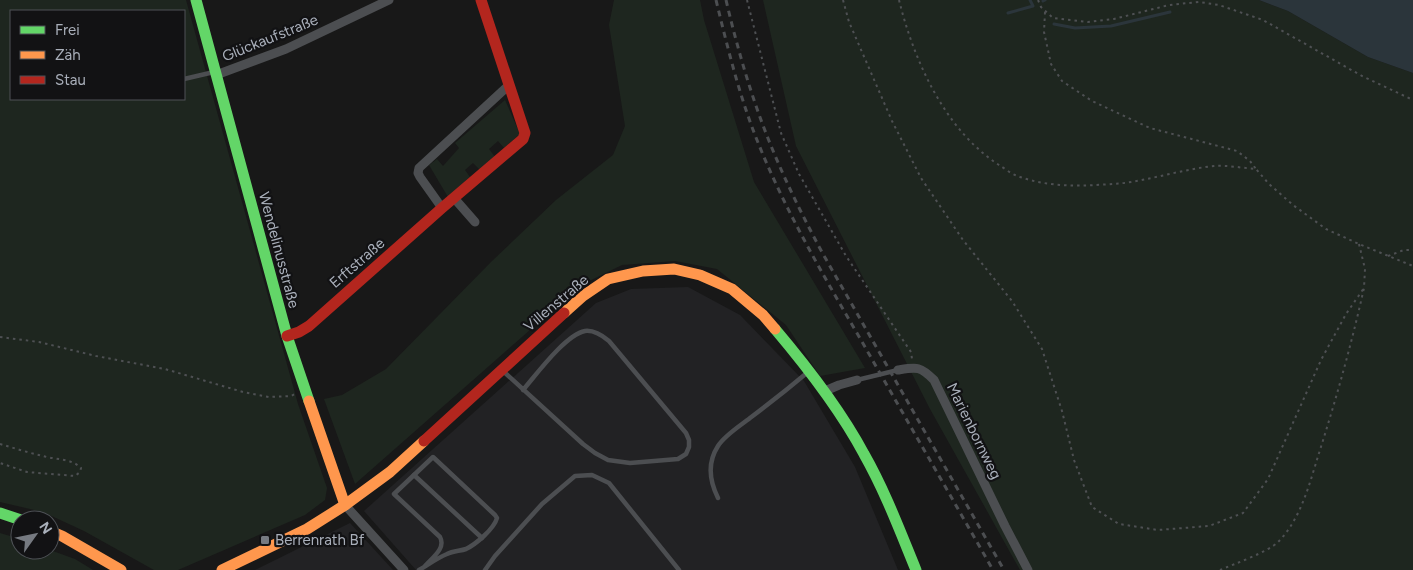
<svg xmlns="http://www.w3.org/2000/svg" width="1413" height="570" viewBox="0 0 1413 570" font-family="Figtree,sans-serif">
  <rect width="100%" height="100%" fill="#181818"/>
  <!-- built -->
  <g fill="#222224">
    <polygon points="688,287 740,315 804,381 855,467 898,570 416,570 364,511 596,303 631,289"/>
    <polygon points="350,523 393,570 255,570"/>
  </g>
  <!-- green -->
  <g fill="#1e261f" fill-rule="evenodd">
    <path d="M0 0H186L298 404 327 488 325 500 305 515 178 570H154L84 531 43 512 0 502ZM11 11H184V99H11Z"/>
    <polygon points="614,0 700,0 704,20 754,182 865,368 820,376 786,325 717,269 675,261 622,265 581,285 355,484 324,399 342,395 386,369 491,262 556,200 613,155 625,126 609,25"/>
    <polygon points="763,0 1259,0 1288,11 1368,57 1413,73 1413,570 1020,570 930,409 796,146"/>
    <polygon points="505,100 520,134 504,148 498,141 489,149 495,157 480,170 473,163 465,170 470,177 448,197 429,165 437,159 443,166 459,148 455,143"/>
    <polygon points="0,533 20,539 20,550 50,550 75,559 93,570 0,570"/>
  </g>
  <!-- water -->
  <polygon fill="#2b353b" points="1259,0 1413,0 1413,73 1368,57 1288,11"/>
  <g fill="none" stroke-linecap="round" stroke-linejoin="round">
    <!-- stream -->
    <g stroke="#2b353b" stroke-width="3">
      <polyline points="1043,1 1045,0"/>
      <polyline points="1008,13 1033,6 1030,0"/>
      <polyline points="1054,24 1075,28 1111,26 1170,12"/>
    </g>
    <!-- path -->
    <g stroke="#4e5053" stroke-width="2" stroke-dasharray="2.5 4" stroke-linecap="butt">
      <polyline points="747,0 781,133 799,174 846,256 911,352 912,359"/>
      <polyline points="843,0 849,22 892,121 921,178 963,240 1012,301 1042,349 1062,411 1074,460 1092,507 1119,524 1158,530 1209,526 1243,513 1268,479 1321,360 1346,314 1364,288"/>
      <path d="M899 0C914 61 945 130 999 165 1004 168 1010 173 1015 175 1049 189 1089 186 1124 183 1154 179 1184 169 1214 166 1227 165 1242 168 1256 169L1269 184 1293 205 1326 229 1359 244 1413 266"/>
      <polyline points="1038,0 1041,7 1053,18 1088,22 1114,19 1169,5 1199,2 1219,5 1263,20 1362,76 1413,100"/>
      <polyline points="1045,12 1044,32 1051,64 1062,81 1092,101 1150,128 1237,151 1250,161 1256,169"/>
      <polyline points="1388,256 1404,250 1413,250"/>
      <polyline points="0,337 39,342 96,356 165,369 243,392 269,397 291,396 295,394"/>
      <path d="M0 444C14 448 29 453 43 456 56 460 71 458 81 468L80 472 75 476 27 472 0 463"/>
      <path d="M1220 570C1234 564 1268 552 1278 542 1302 518 1310 481 1320 450 1337 396 1352 342 1364 288L1365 269 1359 244"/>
    </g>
    <!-- lane -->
    <g stroke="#4c4e51" stroke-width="4.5">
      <polyline points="184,79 214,72"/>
      <path d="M503 371 583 444 595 453 608 460 630 463 678 459 686 454 689 447V440L686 433 609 341C603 336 593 330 585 331 565 335 536 375 523 390"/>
      <polyline points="414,475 482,538"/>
      <path d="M718 498C710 482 707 463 718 446 725 435 740 426 750 418 770 403 789 388 808 372"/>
      <path d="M419 570C428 565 437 558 447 554 453 551 460 551 466 549 476 544 494 529 497 518L495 515 433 457 394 494 440 537C446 548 433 557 425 566"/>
      <polyline points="485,570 495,556 542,504 575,476 592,475 609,483 679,570"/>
    </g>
    <!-- street -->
    <g stroke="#4c4e51" stroke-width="9">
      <polyline points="216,75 286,49 389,0"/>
      <polyline points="454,198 475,222"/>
      <polyline points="442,208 420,177 418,173 419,168 509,85"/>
      <path d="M898 370C917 367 920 366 934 380L1005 526 1028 570"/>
      <polyline points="825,391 839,385 857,380"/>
      <polyline points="345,505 404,570"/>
    </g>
    <!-- fast -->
    <g stroke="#63d668" stroke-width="11">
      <polyline points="196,0 287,336 309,401"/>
      <path d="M775 329C808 368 840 409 864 454 885 491 900 531 916 570"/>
      <polyline points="0,513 21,520"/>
    </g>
    <!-- slow -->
    <g stroke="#ff974d" stroke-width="11">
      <polyline points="564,313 583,296 608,279 643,271 674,269 700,275 732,289 763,315 775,329"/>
      <polyline points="309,401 345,505"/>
      <polyline points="50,531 62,536 121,570"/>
      <polyline points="222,570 307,529 345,505 390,472 424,441"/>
    </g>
    <!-- jam -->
    <g stroke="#b3261e" stroke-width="11">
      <polyline points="287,336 299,332 309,326 442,208 523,139 525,133 481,0"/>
      <polyline points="424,441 564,313"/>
    </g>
    <!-- rail -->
    <g stroke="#4c4e51" stroke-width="3" stroke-dasharray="6 5" stroke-linecap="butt">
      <path d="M716 0C727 45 738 91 755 135 783 207 822 273 861 340 905 417 949 493 993 570"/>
      <path d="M726 0C734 34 743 67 754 100 772 154 796 204 823 254L1004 570"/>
    </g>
    <!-- lane-bridge -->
    <polyline stroke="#4c4e51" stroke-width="4.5" points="857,380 898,370"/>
  </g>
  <!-- markers -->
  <rect fill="#767a81" stroke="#121214" stroke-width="2" x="260" y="535" width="10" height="10" rx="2.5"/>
  <g text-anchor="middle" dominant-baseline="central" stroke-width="4.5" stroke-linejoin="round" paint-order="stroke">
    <!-- street labels -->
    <g font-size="15" fill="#a9afba" stroke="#121214">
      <text transform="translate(270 38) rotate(-22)">Glückaufstraße</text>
      <text transform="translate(279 250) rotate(75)">Wendelinusstraße</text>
      <text transform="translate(357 263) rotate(-41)">Erftstraße</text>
      <text transform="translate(556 303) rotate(-40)">Villenstraße</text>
      <text transform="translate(974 431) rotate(64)">Marienbornweg</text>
    </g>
    <!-- poi labels -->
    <g font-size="15" fill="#a9afba" stroke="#121214" text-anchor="start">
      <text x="275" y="540">Berrenrath Bf</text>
    </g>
  </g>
  <!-- legend -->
  <rect x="10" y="10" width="175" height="90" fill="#121214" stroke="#4e5156"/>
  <rect x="20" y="26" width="25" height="8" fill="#63d668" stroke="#4e5156"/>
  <text x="55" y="35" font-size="15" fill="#a9afba">Frei</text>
  <rect x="20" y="51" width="25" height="8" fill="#ff974d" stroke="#4e5156"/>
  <text x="55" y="60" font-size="15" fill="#a9afba">Zäh</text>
  <rect x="20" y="76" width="25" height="8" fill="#b3261e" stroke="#4e5156"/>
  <text x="55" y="85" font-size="15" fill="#a9afba">Stau</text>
  <!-- north arrow -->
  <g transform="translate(35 535) rotate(57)"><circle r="24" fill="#121214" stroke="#4e5156"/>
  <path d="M0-4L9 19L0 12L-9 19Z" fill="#767a81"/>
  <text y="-8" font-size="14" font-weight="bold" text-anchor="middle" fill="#a9afba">N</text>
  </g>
</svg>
